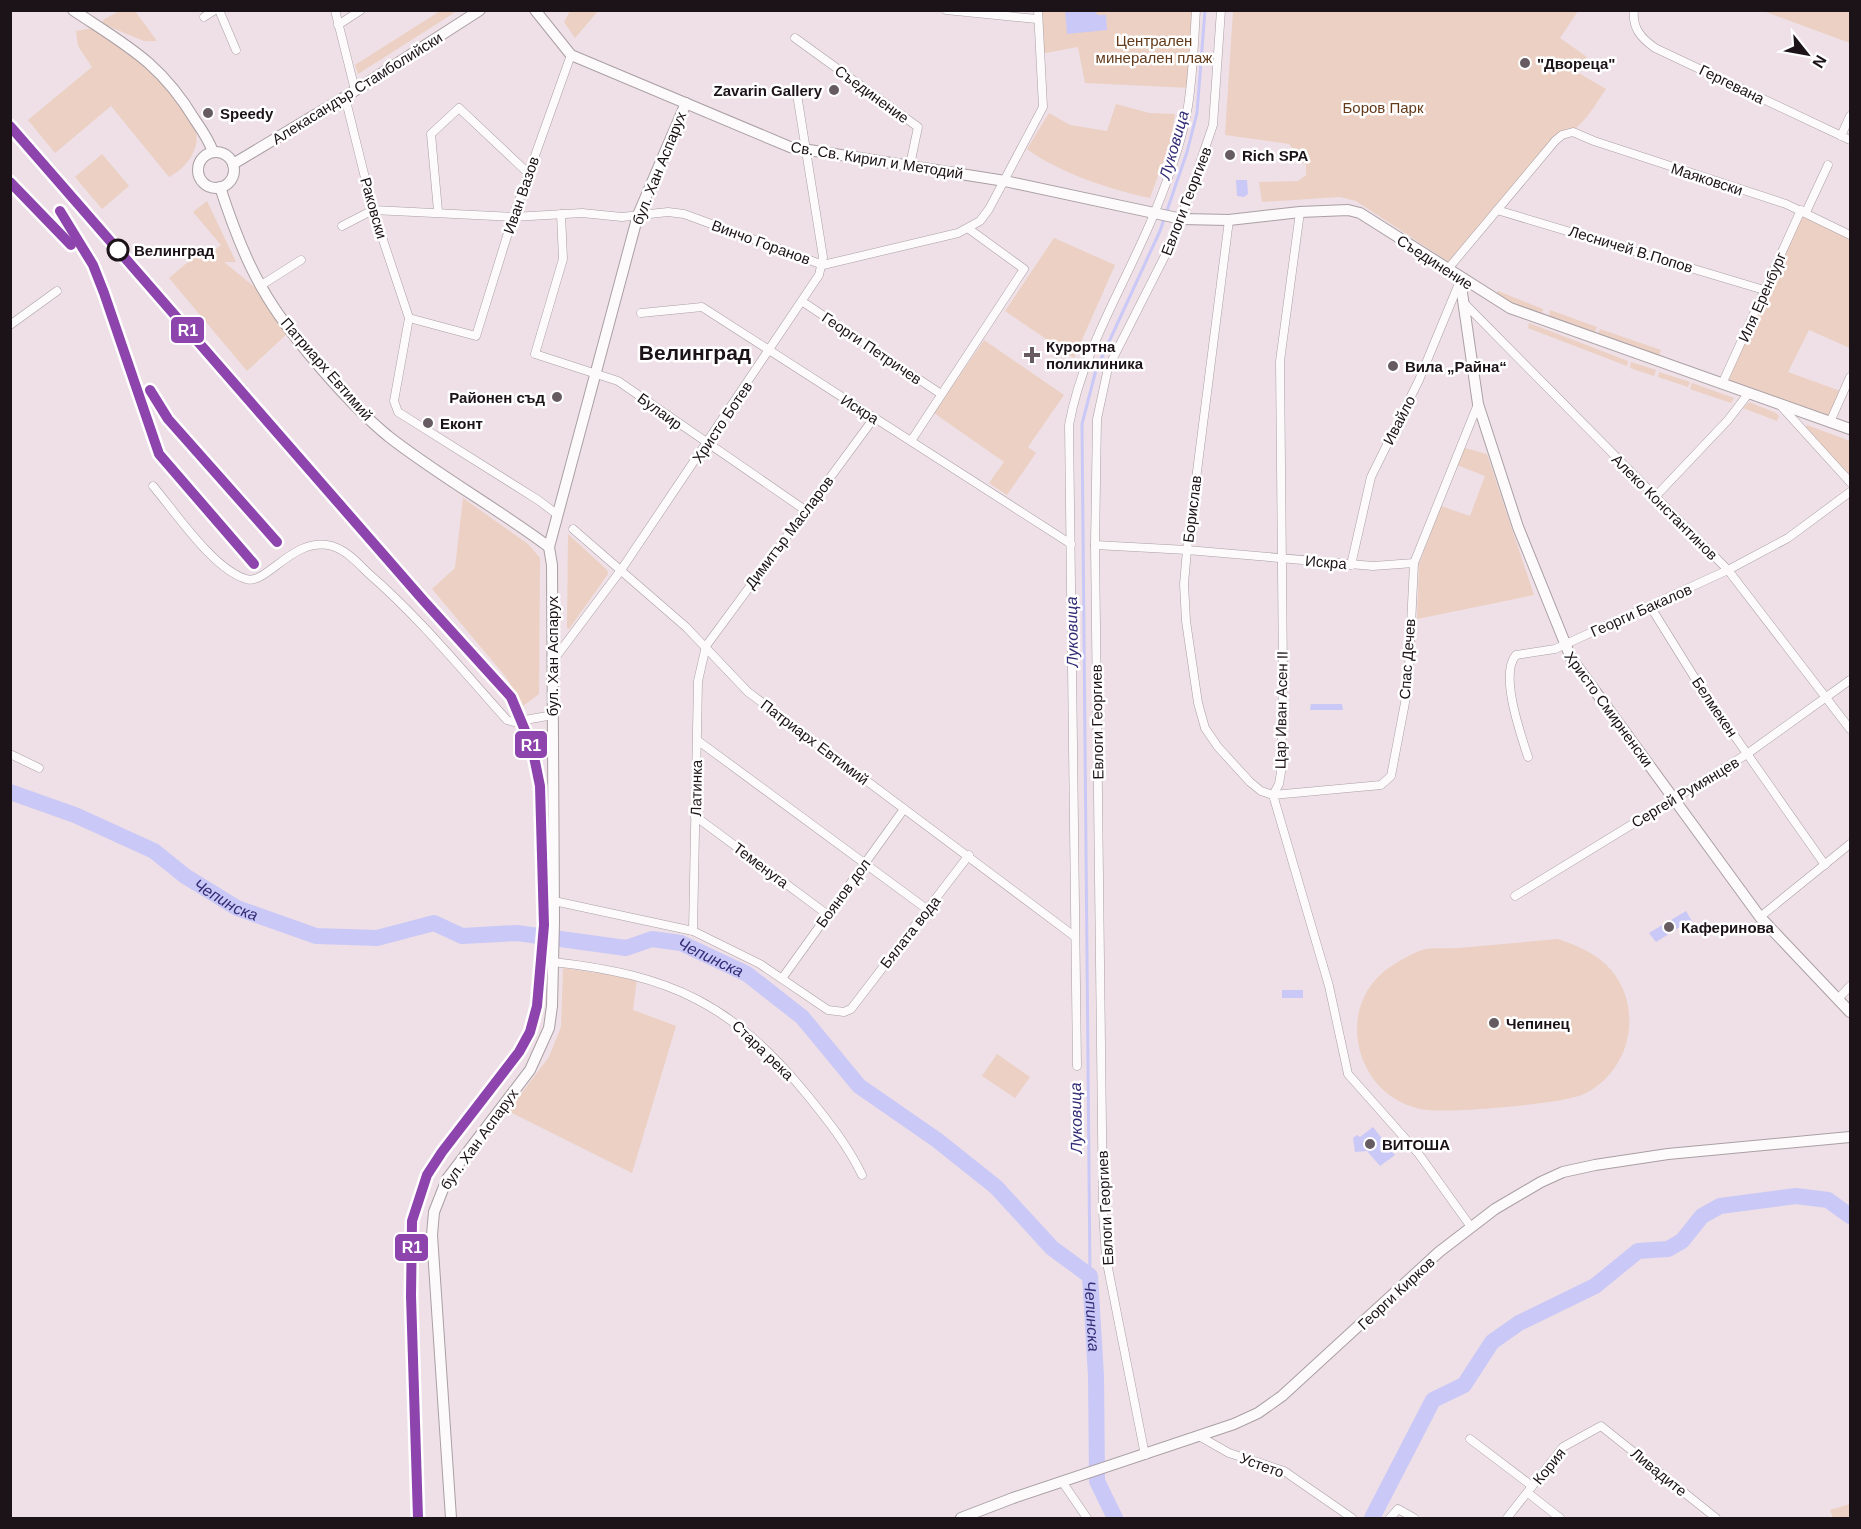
<svg xmlns="http://www.w3.org/2000/svg" width="1861" height="1529" viewBox="0 0 1861 1529" font-family="Arial,sans-serif">
  <rect width="100%" height="100%" fill="#eee0e6"/>
  <!-- green -->
  <g fill="#ebd0c3">
    <polygon points="119,11 135,11 157,41 144,41 103,24 103,20"/>
    <polygon points="440,11 457,11 358,74 355,65"/>
    <polygon points="570,11 570,10 598,11 575,38 564,22"/>
    <polygon points="1040,11 1193,11 1191,88 1085,83 1078,47 1040,54"/>
    <path d="M1233 11H1578L1560 38 1587 57 1575 71 1606 89C1594 106 1583 129 1562 135L1452 264 1356 201 1340 197 1262 202 1259 182 1298 181 1306 175V165L1295 158 1294 150 1289 144 1225 135Z"/>
    <polygon points="1763,11 1850,11 1850,43"/>
    <path d="M93 28C109 39 126 48 140 59 154 71 192 115 196 132 200 150 185 169 169 177L111 106 55 153 28 120 92 67 78 46 76 31Z"/>
    <path d="M1116 104 1149 113 1175 114 1171 140 1150 198C1111 190 1058 172 1027 149L1049 113 1070 125 1107 131Z"/>
    <polygon points="102,154 129,186 102,209 75,177"/>
    <polygon points="207,201 236,262 224,262 257,289 289,332 247,371 169,278 206,247 211,253 221,245 193,212"/>
    <polygon points="1801,210 1850,235 1850,348 1809,330 1788,372 1843,392 1830,422 1722,384"/>
    <polygon points="1054,238 1115,265 1074,358 1005,311"/>
    <polygon points="1498,291 1543,309 1542,315 1495,296"/>
    <polygon points="1550,310 1597,327 1595,332 1549,317"/>
    <polygon points="1529,323 1628,361 1627,366 1528,328"/>
    <polygon points="1600,329 1661,350 1659,356 1598,334"/>
    <polygon points="984,340 1064,395 1028,447 1036,453 1007,495 989,483 1004,462 934,413"/>
    <polygon points="1631,362 1656,370 1654,376 1630,368"/>
    <polygon points="1659,372 1690,382 1688,387 1658,377"/>
    <polygon points="1692,383 1734,398 1731,403 1690,389"/>
    <polygon points="1749,402 1776,413 1779,416 1777,421 1743,408"/>
    <polygon points="1807,425 1850,441 1850,475 1805,429"/>
    <polygon points="1465,448 1487,454 1534,595 1417,619 1419,564 1441,506 1470,516 1485,476 1457,465"/>
    <polygon points="463,498 528,544 540,558 539,694 523,706 506,677 432,589 455,568"/>
    <polygon points="568,534 607,570 608,574 569,629 567,628"/>
    <path d="M1558 939C1578 946 1598 954 1612 971 1644 1011 1630 1072 1584 1094 1564 1104 1451 1113 1427 1110 1356 1101 1331 1007 1390 967 1399 961 1413 953 1422 950 1434 947 1447 949 1459 948 1492 945 1525 942 1558 939Z"/>
    <polygon points="563,968 637,979 633,1010 676,1026 632,1173 508,1111 549,1057 561,1027"/>
    <polygon points="997,1054 1030,1077 1015,1098 982,1076"/>
    <polygon points="1850,1504 1850,1518 1833,1518 1830,1510"/>
  </g>
  <!-- water -->
  <g fill="#cac8f7">
    <polygon points="1065,11 1096,11 1097,15 1106,15 1107,30 1067,34"/>
    <polygon points="1236,180 1247,180 1248,194 1244,197 1237,196"/>
    <polygon points="1311,704 1342,704 1343,710 1310,710"/>
    <polygon points="1686,911 1695,926 1691,929 1683,925 1656,942 1649,933"/>
    <rect x="1282" y="990" width="21" height="8"/>
    <polygon points="1373,1127 1395,1155 1380,1166 1367,1151 1355,1152 1353,1138 1357,1135 1360,1137"/>
  </g>
  <g fill="none" stroke-linecap="round" stroke-linejoin="round">
    <!-- stream -->
    <polyline stroke="#cac8f7" stroke-width="3" points="1090,1276 1082,424 1096,370 1160,231 1187,152 1197,113 1205,10"/>
    <!-- river -->
    <g stroke="#cac8f7" stroke-width="16">
      <path id="s1" d="M10 792 75 815 154 851 185 876 237 908 316 936 377 938 434 923 462 936 517 933 626 948 652 939 681 943 747 974 802 1017 859 1086 937 1140 996 1187 1052 1248 1090 1276 1096 1376 1097 1481 1115 1518"/>
      <polyline points="1372,1518 1433,1400 1464,1385 1492,1342 1519,1323 1595,1286 1638,1251 1668,1249 1682,1241 1702,1216 1720,1206 1796,1196 1828,1200 1850,1216"/>
    </g>
    <!-- street casing -->
    <g stroke="#aa9fa4" stroke-width="9">
      <g id="street">
        <polyline points="219,10 236,50"/>
        <polyline points="335,10 355,90"/>
        <polyline points="946,10 1037,19"/>
        <path d="M1634 10C1632 28 1641 38 1655 48L1850 140"/>
        <polyline points="204,17 215,10"/>
        <polyline points="338,25 361,10"/>
        <polyline points="795,38 918,127 910,165"/>
        <polyline points="345,97 373,210 409,318 394,401 398,412 538,500 558,515"/>
        <polyline points="1841,136 1850,116"/>
        <polyline points="1497,210 1764,290"/>
        <polyline points="438,211 431,134 459,108 528,173"/>
        <polyline points="1300,212 1280,361 1283,674 1281,772 1279,784 1273,795 1329,986 1348,1074 1418,1153 1471,1227"/>
        <polyline points="1806,212 1828,165"/>
        <polyline points="561,214 563,259 535,354 618,381 805,510"/>
        <polyline points="1229,220 1187,550 1184,584 1186,621 1198,703 1205,728 1218,747 1250,782 1261,791 1273,795 1381,785 1391,776 1408,687 1414,563 1478,404"/>
        <polyline points="342,226 373,210 513,217 582,213 622,217 668,212 684,214 823,265 958,233 980,221 989,209 1043,107 1038,10"/>
        <polyline points="1447,270 1555,141 1562,135 1573,132 1594,141 1786,204 1850,235"/>
        <polyline points="260,286 301,260"/>
        <polyline points="803,302 941,394"/>
        <polyline points="1463,302 1728,570 1850,729"/>
        <polyline points="641,313 702,307 1071,544"/>
        <polyline points="409,318 476,336 513,217 571,55"/>
        <polyline points="10,325 57,291"/>
        <polyline points="1722,384 1801,210"/>
        <polyline points="1781,406 1850,482"/>
        <polyline points="1830,422 1850,377"/>
        <polyline points="911,441 1024,269 969,229"/>
        <path d="M153 486C176 513 213 569 246 579 266 586 294 535 332 546 346 550 358 563 368 573 419 617 462 670 507 720L514 722 553 715"/>
        <polyline points="1655,497 1728,420 1748,394"/>
        <polyline points="573,529 686,627 748,692 1074,936"/>
        <polyline points="1095,545 1187,550 1373,566 1414,563"/>
        <polyline points="1351,565 1371,477 1419,380 1460,281"/>
        <polyline points="1650,606 1701,688 1825,865"/>
        <polyline points="552,662 621,570 819,275 823,257 796,88"/>
        <polyline points="697,740 928,910"/>
        <polyline points="10,754 39,768"/>
        <path d="M1528 757C1521 735 1499 674 1516 655L1555 649 1728 570 1788 538 1850 492"/>
        <polyline points="695,816 828,915"/>
        <polyline points="1515,896 1747,754 1850,680"/>
        <polyline points="554,901 693,931 760,964 828,1010 844,1012 851,1009 969,855"/>
        <polyline points="1760,917 1850,844"/>
        <polyline points="693,931 698,681 706,646 874,418"/>
        <path d="M553 962C671 975 733 1004 808 1096 829 1122 848 1146 862 1175"/>
        <polyline points="783,977 904,809"/>
        <polyline points="1838,999 1850,986"/>
        <path d="M1077 1066 1069 425C1083 349 1125 285 1154 214 1168 180 1182 143 1188 106 1193 74 1194 42 1196 10"/>
        <polyline points="1199,1436 1229,1453 1284,1471 1352,1518"/>
        <polyline points="1470,1439 1532,1486"/>
        <polyline points="1145,1455 1106,1258 1103,1212 1095,545 1097,419 1108,368 1175,236 1213,125 1221,10"/>
        <polyline points="1063,1483 1087,1518"/>
        <polyline points="1528,1493 1560,1518"/>
        <polyline points="1390,1518 1398,1509 1414,1518"/>
        <polyline points="1507,1518 1563,1447 1601,1426 1716,1518"/>
      </g>
    </g>
    <!-- secondary casing -->
    <g stroke="#aa9fa4" stroke-width="12">
      <g id="secondary">
        <path d="M73 10C127 46 160 62 195 120 202 130 209 140 213 152"/>
        <polyline points="535,10 571,55 790,147 1005,181 1182,219 1229,220 1300,212 1348,210 1360,213 1510,308 1850,429"/>
        <circle cx="216" cy="170" r="18"/>
        <polyline points="233,164 345,97 480,10"/>
        <path d="M220 187C231 221 244 257 262 288 287 333 348 403 388 436 439 476 497 508 549 547"/>
        <polyline points="1460,279 1478,404 1518,527 1571,658 1760,917 1850,1012"/>
        <polyline points="451,1518 432,1235 434,1212 447,1179 530,1070 549,1028 552,1006 554,921 552,565 549,547 638,215 686,103"/>
        <polyline points="961,1518 1013,1498 1234,1424 1258,1413 1282,1396 1439,1252 1495,1209 1541,1182 1563,1172 1595,1165 1668,1154 1850,1137"/>
      </g>
    </g>
    <!-- street -->
    <use href="#street" stroke="#fcfafb" stroke-width="8"/>
    <!-- secondary -->
    <use href="#secondary" stroke="#fcfafb" stroke-width="10"/>
    <!-- rail-1 casing -->
    <g stroke="#fff" stroke-width="15">
      <g id="rail-1">
        <polyline points="10,126 423,600 511,697 532,747 540,786 544,925 537,1006 530,1032 519,1052 442,1152 427,1175 412,1221 411,1296 418,1518"/>
        <polyline points="10,182 71,245"/>
        <polyline points="60,211 93,265 104,293 159,454 254,564"/>
        <polyline points="150,390 168,419 277,542"/>
      </g>
    </g>
    <!-- rail-1 -->
    <use href="#rail-1" stroke="#8e44ad" stroke-width="10"/>
  </g>
  <!-- markers -->
  <g fill="#665b60" stroke="#fff" stroke-width="2">
    <circle cx="1525" cy="63" r="6"/>
    <circle cx="834" cy="90" r="6"/>
    <circle cx="208" cy="113" r="6"/>
    <circle cx="1230" cy="155" r="6"/>
    <path d="M1029 346h6v6h6v6h-6v6h-6v-6h-6v-6h6z"/>
    <circle cx="1393" cy="366" r="6"/>
    <circle cx="557" cy="397" r="6"/>
    <circle cx="428" cy="423" r="6"/>
    <circle cx="1669" cy="927" r="6"/>
    <circle cx="1494" cy="1023" r="6"/>
    <circle cx="1370" cy="1144" r="6"/>
  </g>
  <circle fill="#fff" stroke="#1c1318" stroke-width="3" cx="118" cy="250" r="10"/>
  <g text-anchor="middle" dominant-baseline="central" stroke-width="5" stroke-linejoin="round" paint-order="stroke">
    <!-- park labels -->
    <g font-size="15" fill="#633a1a" stroke="#fff">
      <text x="1154" y="40">Централен<tspan x="1154" dy="17">минерален плаж</tspan></text>
      <text x="1383" y="107">Боров Парк</text>
    </g>
    <!-- poi labels -->
    <g font-size="15" font-weight="bold" fill="#1c1318" stroke="#fff" text-anchor="start">
      <text x="1537" y="63">"Двореца"</text>
      <text x="822" y="90" text-anchor="end">Zavarin Gallery</text>
      <text x="220" y="113">Speedy</text>
      <text x="1242" y="155">Rich SPA</text>
      <text x="1046" y="346">Курортна<tspan x="1046" dy="17">поликлиника</tspan></text>
      <text x="1405" y="366">Вила „Райна“</text>
      <text x="545" y="397" text-anchor="end">Районен съд</text>
      <text x="440" y="423">Еконт</text>
      <text x="1681" y="927">Каферинова</text>
      <text x="1506" y="1023">Чепинец</text>
      <text x="1382" y="1144">ВИТОША</text>
    </g>
    <!-- street labels -->
    <g font-size="15" fill="#1c1318" stroke="#fff">
      <text transform="translate(1732 84) rotate(26)">Гергевана</text>
      <text transform="translate(357 88) rotate(-32)">Алекасандър Стамболийски</text>
      <text transform="translate(872 94) rotate(36)">Съединение</text>
      <text transform="translate(877 160) rotate(9)">Св. Св. Кирил и Методий</text>
      <text transform="translate(659 168) rotate(-68)">бул. Хан Аспарух</text>
      <text transform="translate(1707 179) rotate(18)">Маяковски</text>
      <text transform="translate(521 195) rotate(-71)">Иван Вазов</text>
      <text transform="translate(1186 201) rotate(-69)">Евлоги Георгиев</text>
      <text transform="translate(374 208) rotate(74)">Раковски</text>
      <text transform="translate(761 242) rotate(20)">Винчо Горанов</text>
      <text transform="translate(1631 249) rotate(17)">Лесничей В.Попов</text>
      <text transform="translate(1435 262) rotate(33)">Съединение</text>
      <text transform="translate(1762 297) rotate(-66)">Иля Еренбург</text>
      <text transform="translate(872 348) rotate(34)">Георги Петричев</text>
      <text transform="translate(327 369) rotate(49)">Патриарх Евтимий</text>
      <text transform="translate(860 409) rotate(32)">Искра</text>
      <text transform="translate(660 411) rotate(36)">Булаир</text>
      <text transform="translate(1399 420) rotate(-63)">Ивайло</text>
      <text transform="translate(722 422) rotate(-56)">Христо Ботев</text>
      <text transform="translate(1665 507) rotate(45)">Алеко Константинов</text>
      <text transform="translate(1192 509) rotate(-83)">Борислав</text>
      <text transform="translate(789 532) rotate(-53)">Димитър Масларов</text>
      <text transform="translate(1326 562) rotate(5)">Искра</text>
      <text transform="translate(1641 610) rotate(-24)">Георги Бакалов</text>
      <text transform="translate(552 656) rotate(-90)">бул. Хан Аспарух</text>
      <text transform="translate(1407 659) rotate(-86)">Спас Дечев</text>
      <text transform="translate(1715 707) rotate(56)">Белмекен</text>
      <text transform="translate(1609 709) rotate(54)">Христо Смирненски</text>
      <text transform="translate(1281 710) rotate(-89)">Цар Иван Асен II</text>
      <text transform="translate(1097 722) rotate(-91)">Евлоги Георгиев</text>
      <text transform="translate(815 742) rotate(37)">Патриарх Евтимий</text>
      <text transform="translate(696 788) rotate(-89)">Латинка</text>
      <text transform="translate(1685 792) rotate(-31)">Сергей Румянцев</text>
      <text transform="translate(761 865) rotate(37)">Теменуга</text>
      <text transform="translate(843 893) rotate(-54)">Боянов дол</text>
      <text transform="translate(910 932) rotate(-52)">Бялата вода</text>
      <text transform="translate(763 1050) rotate(44)">Стара река</text>
      <text transform="translate(479 1139) rotate(-54)">бул. Хан Аспарух</text>
      <text transform="translate(1105 1208) rotate(-93)">Евлоги Георгиев</text>
      <text transform="translate(1396 1293) rotate(-43)">Георги Кирков</text>
      <text transform="translate(1262 1465) rotate(20)">Устето</text>
      <text transform="translate(1549 1466) rotate(-51)">Кория</text>
      <text transform="translate(1659 1472) rotate(39)">Ливадите</text>
    </g>
    <!-- stop labels -->
    <g font-size="15" font-weight="bold" fill="#1c1318" stroke="#fff" text-anchor="start">
      <text x="134" y="250">Велинград</text>
    </g>
    <!-- water labels -->
    <g font-size="16" font-style="italic" fill="#332c76" stroke="#fff">
      <text transform="translate(1174 145) rotate(-74)">Луковица</text>
      <text transform="translate(1072 632) rotate(-91)">Луковица</text>
      <text stroke="none"><textPath href="#s1" startOffset="243">Чепинска</textPath></text>
      <text stroke="none"><textPath href="#s1" startOffset="746">Чепинска</textPath></text>
      <text transform="translate(1076 1118) rotate(-91)">Луковица</text>
      <text stroke="none"><textPath href="#s1" startOffset="1286">Чепинска</textPath></text>
    </g>
    <!-- district labels -->
    <g font-size="21" font-weight="bold" fill="#1c1318" stroke="#fff">
      <text x="695" y="352">Велинград</text>
    </g>
  </g>
  <g stroke="#fff" stroke-width="2">
    <rect x="170" y="316" width="35" height="28" rx="6" fill="#8e44ad"/>
    <rect x="514" y="730" width="34" height="29" rx="6" fill="#8e44ad"/>
    <rect x="394" y="1233" width="35" height="29" rx="6" fill="#8e44ad"/>
  </g>
  <g font-size="16" text-anchor="middle" font-weight="bold" fill="#fff">
    <text x="188" y="336">R1</text>
    <text x="531" y="751">R1</text>
    <text x="412" y="1253">R1</text>
  </g>
  <!-- border -->
  <rect width="1861" height="1529" fill="none" stroke="#1c1318" stroke-width="24"/>
  <!-- north arrow -->
  <g transform="translate(1807 54) rotate(121)" stroke="#ffffff" stroke-width="4.5" paint-order="stroke">
  <path d="M0-4.5L10 22L0 15L-10 22Z" fill="#1c1318"/>
  <text y="-9" font-size="16" font-weight="bold" text-anchor="middle" fill="#1c1318">N</text>
  </g>
</svg>
